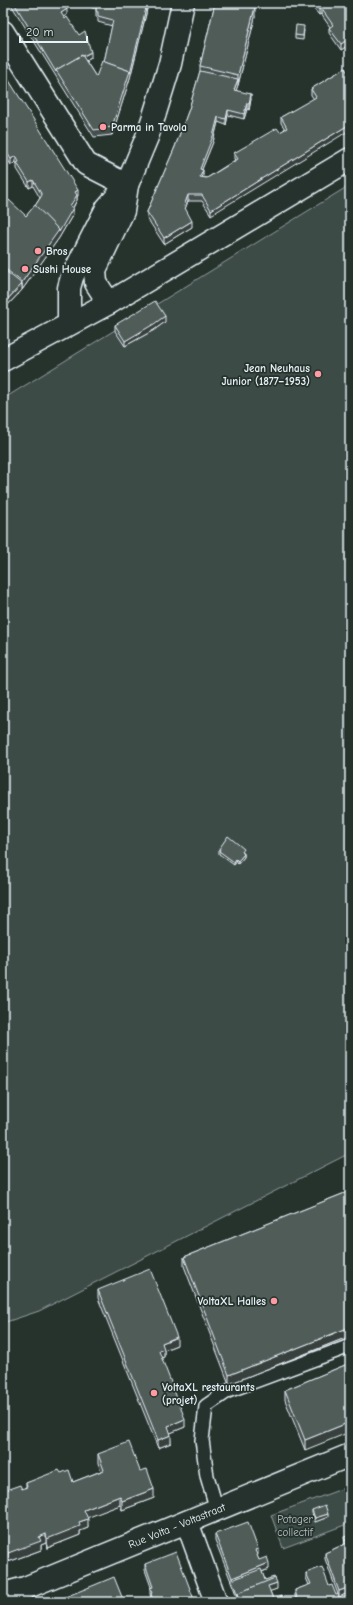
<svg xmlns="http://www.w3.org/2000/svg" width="353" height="1605" viewBox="0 0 353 1605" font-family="'Comic Neue',sans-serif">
  <rect width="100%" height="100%" fill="#26332d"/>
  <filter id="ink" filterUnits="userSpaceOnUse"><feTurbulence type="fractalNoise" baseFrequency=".025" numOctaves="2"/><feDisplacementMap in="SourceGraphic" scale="8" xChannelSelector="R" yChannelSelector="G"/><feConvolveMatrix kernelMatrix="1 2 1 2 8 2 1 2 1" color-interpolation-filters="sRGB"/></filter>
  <g filter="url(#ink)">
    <!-- green -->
    <g fill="#3e4b47" stroke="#939ea0">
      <polygon points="350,185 350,1153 39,1311 3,1323 3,399"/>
      <polygon points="350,1486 350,1523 283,1548 271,1515"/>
    </g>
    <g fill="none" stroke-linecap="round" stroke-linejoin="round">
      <!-- lane casing -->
      <g stroke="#e8f1f8" stroke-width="16">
        <polyline id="lane" points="217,1510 207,1476 202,1440 206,1406 228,1391 350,1346"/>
      </g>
      <!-- street casing -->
      <g stroke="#e8f1f8" stroke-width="25">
        <g id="street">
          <polyline points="3,32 86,164 127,185"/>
          <polyline points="187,1522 216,1602"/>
          <polyline points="3,1594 25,1588 350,1455"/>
        </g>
      </g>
      <!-- secondary casing -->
      <g stroke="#e8f1f8" stroke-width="25">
        <g id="secondary">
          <polyline points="109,303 96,283 95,270 123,211 127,185 147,137 154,116 170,64 183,3"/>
          <polyline points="69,324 69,288 72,277 107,208 127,185"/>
          <polyline points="3,360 109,303 350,159"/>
        </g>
      </g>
      <!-- lane -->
      <use href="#lane" stroke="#26332d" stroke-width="13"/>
      <!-- street -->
      <use href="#street" stroke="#26332d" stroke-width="22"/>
      <!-- secondary -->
      <use href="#secondary" stroke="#26332d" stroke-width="22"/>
    </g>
    <!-- wall -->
    <g fill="#454f4d" stroke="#e8f1f8">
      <polygon points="10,3 64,3 67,15 64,17 91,58 86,61 96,77 104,62 112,26 98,22 98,18 96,17 96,8 92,8 92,3 148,3 146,14 130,78 112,135 94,137"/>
      <polygon points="215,3 253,3 252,7 255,17 238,85 236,90 251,99 249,110 247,109 244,119 228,115 226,125 218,122 213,142 202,169 203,175 202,177 207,178 235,160 234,159 234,153 280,132 285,129 281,123 281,117 314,99 311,95 311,89 345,68 211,215 202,201 188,201 185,209 192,227 164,244 147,218 147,212 175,147 189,109 200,71 200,66"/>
      <polygon points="313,3 350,3 350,57 348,54 348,48 347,46 341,50 329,33 329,28 330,27 321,14 319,15 313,8"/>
      <polygon points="304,30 303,40 295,39 295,35"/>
      <polygon points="3,71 78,196 77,196 77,200 73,208 73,214 59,238 22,290 3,310 3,208 26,216 35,206 40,198 33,186 29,188 17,169 17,164 16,162 11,165 3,152"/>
      <polygon points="165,322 154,330 125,346 115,331 115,325"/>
      <polygon points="219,849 244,853 244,857 238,864 236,862 234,865 219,854"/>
      <polygon points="350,1191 350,1336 229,1384 184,1266 184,1257"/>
      <polygon points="98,1290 177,1345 164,1350 164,1357 161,1358 185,1427 170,1433 171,1443 158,1448 98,1298"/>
      <polygon points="350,1363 305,1450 285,1400 285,1390"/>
      <polygon points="98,1454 140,1471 154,1498 122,1510 120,1505 87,1517 88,1528 80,1531 80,1535 47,1548 46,1543 41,1545 41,1550 8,1562 7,1559 3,1560 3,1491 22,1489 26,1487 26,1483 61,1473 73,1482 101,1471 98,1463"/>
      <polygon points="312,1510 328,1517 315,1522 312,1513"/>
      <polygon points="215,1534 258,1555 257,1556 259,1560 269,1569 262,1572 265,1580 277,1589 270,1591 273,1599 283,1602 239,1602 215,1540"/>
      <polygon points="350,1535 350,1592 339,1597 325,1559 325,1553 345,1544 344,1537"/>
      <polygon points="145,1564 195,1602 152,1602 150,1594 150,1588 151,1587 145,1570"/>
      <polygon points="306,1573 329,1586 340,1602 296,1602 295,1596 295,1590 309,1585 306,1578"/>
    </g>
    <!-- shaded-wall -->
    <g fill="#38403e" stroke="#e8f1f8">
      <polygon points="146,3 148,3 146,14 130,78 112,135 112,127 146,8"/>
      <polygon points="251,3 253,3 250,17 250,7"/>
      <polygon points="255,7 255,17 238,85 238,75"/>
      <polygon points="321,8 321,14 319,15 319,10"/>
      <polygon points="67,9 67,15 61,18 61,13"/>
      <polygon points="347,40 347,46 341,50 341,44"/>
      <polygon points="91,52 91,58 60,75 57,71"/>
      <polygon points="238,79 238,85 234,96 234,90"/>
      <polygon points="251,94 251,99 249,110 249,104"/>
      <polygon points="247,103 247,109 244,119 244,114"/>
      <polygon points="228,110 228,115 226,125 226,119"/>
      <polygon points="218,117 218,122 213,142 200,174 200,169"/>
      <polygon points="350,124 350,130 211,215 211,210"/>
      <polygon points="16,156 16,162 11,165 11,159"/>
      <polygon points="203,170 203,175 200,183 200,177"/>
      <polygon points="33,180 33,186 29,188 29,182"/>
      <polygon points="78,190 78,196 77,196 77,200 70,212 70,206 75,192"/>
      <polygon points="188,195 188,201 184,212 184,206"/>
      <polygon points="73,208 73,214 59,238 22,290 22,282"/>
      <polygon points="192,221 192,227 164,244 164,238"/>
      <polygon points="22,284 22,290 3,310 3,304"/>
      <polygon points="165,316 165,322 154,330 125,346 125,341"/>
      <polygon points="244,854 244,857 238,864 238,861"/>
      <polygon points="236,859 236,862 234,865 234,862"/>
      <polygon points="350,1327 350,1336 229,1384 229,1375"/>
      <polygon points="177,1337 177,1345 164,1350 164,1357 159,1359 159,1351 162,1343"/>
      <polygon points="185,1419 185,1427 168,1434 168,1426"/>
      <polygon points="350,1422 350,1432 305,1450 305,1440"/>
      <polygon points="171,1435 171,1443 158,1448 158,1440"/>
      <polygon points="154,1489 154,1498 122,1510 122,1501"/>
      <polygon points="120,1496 120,1505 84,1519 84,1510"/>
      <polygon points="328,1514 328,1517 315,1522 315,1518"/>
      <polygon points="88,1519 88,1528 80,1531 80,1535 47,1548 47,1539 79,1522"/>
      <polygon points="46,1534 46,1543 41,1545 41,1550 8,1562 8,1553 39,1537"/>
      <polygon points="258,1549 258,1555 255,1556 255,1550"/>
      <polygon points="7,1550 7,1559 3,1560 3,1551"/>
      <polygon points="269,1563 269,1569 233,1583 232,1580 232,1578"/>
      <polygon points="277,1583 277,1589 268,1592 239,1595"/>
      <polygon points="350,1587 350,1592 339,1597 339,1591"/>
    </g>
    <!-- building -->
    <g fill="#505c59" stroke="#e8f1f8">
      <polygon points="14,3 64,3 67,9 61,13 65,19 67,17 79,35 85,31 91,52 83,56 82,55 56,70 56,72"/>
      <polygon points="97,3 105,3 146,8 130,73 130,71 104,62 113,20 98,16 98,12 96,11"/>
      <polygon points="215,3 251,3 250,7 255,7 238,75 200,66"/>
      <polygon points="314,3 350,3 350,44 347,40 341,44 329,28 333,25 321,8 319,10"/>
      <polygon points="296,25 304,26 303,36 295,35"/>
      <polygon points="350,47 350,52 348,48"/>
      <polygon points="82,55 96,77 102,61 130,71 112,127 94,130 56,70"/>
      <polygon points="345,68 350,76 350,124 211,210 202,195 188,195 184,206 192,221 164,238 147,212 175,147 189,109 200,71 238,79 234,90 251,94 249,104 247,103 244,114 228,110 226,119 218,117 213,136 200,169 203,170 200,177 207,178 238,159 234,153 277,128 280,132 287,128 281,117 316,97 311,89"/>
      <polygon points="3,71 78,190 75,192 77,195 70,206 73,208 59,232 59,230 35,206 42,195 33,180 29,182 17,163 19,162 16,156 11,159 3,147"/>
      <polygon points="9,200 26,216 35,205 59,230 22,282 3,267 3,208"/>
      <polygon points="3,269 22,284 3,304"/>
      <polygon points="155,301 165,316 154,324 125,341 115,325"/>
      <polygon points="228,836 244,849 242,852 244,854 238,861 236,859 234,862 219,851 220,849 219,849"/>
      <polygon points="350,1191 350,1327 229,1375 184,1257"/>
      <polygon points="150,1269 177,1337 162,1343 164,1349 159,1351 185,1419 168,1426 171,1435 158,1440 98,1290"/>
      <polygon points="350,1363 350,1422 305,1440 285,1390"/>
      <polygon points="129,1442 140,1471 147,1469 154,1489 122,1501 120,1496 84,1510 88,1519 79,1522 80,1526 47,1539 46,1534 39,1537 41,1541 8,1553 7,1550 3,1551 3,1491 20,1485 22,1489 27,1487 26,1483 59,1470 61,1473 69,1470 73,1482 104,1470 98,1454"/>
      <polygon points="325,1505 328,1514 315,1518 312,1510"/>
      <polygon points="248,1522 258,1549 255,1550 259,1560 267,1557 269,1563 232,1578 215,1534"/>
      <polygon points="350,1535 350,1587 339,1591 325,1553 347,1543 344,1537"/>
      <polygon points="176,1552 195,1602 154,1602 151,1594 152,1593 150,1588 153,1587 145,1564"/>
      <polygon points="322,1567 329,1586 332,1585 336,1595 338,1594 340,1602 298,1602 295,1590 311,1584 306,1573"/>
      <polygon points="261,1569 265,1580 274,1577 275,1579 238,1593 238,1596 232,1580"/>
      <polygon points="114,1577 124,1602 64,1602 63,1598"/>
      <polygon points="275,1578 277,1583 268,1586 273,1599 281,1596 283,1602 241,1602 238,1593"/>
    </g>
  </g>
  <!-- markers -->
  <g fill="#ff9aa2" stroke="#26332d" stroke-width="1.5">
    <circle cx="103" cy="127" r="4"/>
    <circle cx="38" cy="251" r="4"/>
    <circle cx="25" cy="269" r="4"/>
    <circle cx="318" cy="374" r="4"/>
    <circle cx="274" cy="1301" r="4"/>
    <circle cx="154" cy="1393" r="4"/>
  </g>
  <g text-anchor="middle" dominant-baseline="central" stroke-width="3.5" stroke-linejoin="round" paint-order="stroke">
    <!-- poi labels -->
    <g font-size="11" font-weight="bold" fill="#e8f1f8" stroke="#26332d" text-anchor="start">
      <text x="111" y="127">Parma in Tavola</text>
      <text x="46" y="251">Bros</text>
      <text x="33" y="269">Sushi House</text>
      <text x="310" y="368" text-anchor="end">Jean Neuhaus<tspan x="310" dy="13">Junior (1877–1953)</tspan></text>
      <text x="266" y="1301" text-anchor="end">VoltaXL Halles</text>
      <text x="162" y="1387">VoltaXL restaurants<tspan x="162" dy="13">(projet)</tspan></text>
    </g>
    <!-- park labels -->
    <g font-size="11" fill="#b5bfc3" stroke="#26332d">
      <text x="295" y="1519">Potager<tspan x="295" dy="13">collectif</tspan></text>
    </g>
    <!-- street labels -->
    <g font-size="11" fill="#e8f1f8" stroke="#26332d">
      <text transform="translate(177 1526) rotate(-22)">Rue Volta - Voltastraat</text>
    </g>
  </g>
  <!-- margin -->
  <rect width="353" height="1605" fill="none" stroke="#26332d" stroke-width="16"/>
  <rect x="8" y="8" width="337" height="1589" fill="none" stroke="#e8f1f8" stroke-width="1.5" filter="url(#ink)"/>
  <!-- scale -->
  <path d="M20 36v6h67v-6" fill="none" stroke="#e8f1f8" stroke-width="2"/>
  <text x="26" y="36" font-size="12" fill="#e8f1f8" stroke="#26332d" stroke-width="3" paint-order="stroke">20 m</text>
</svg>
